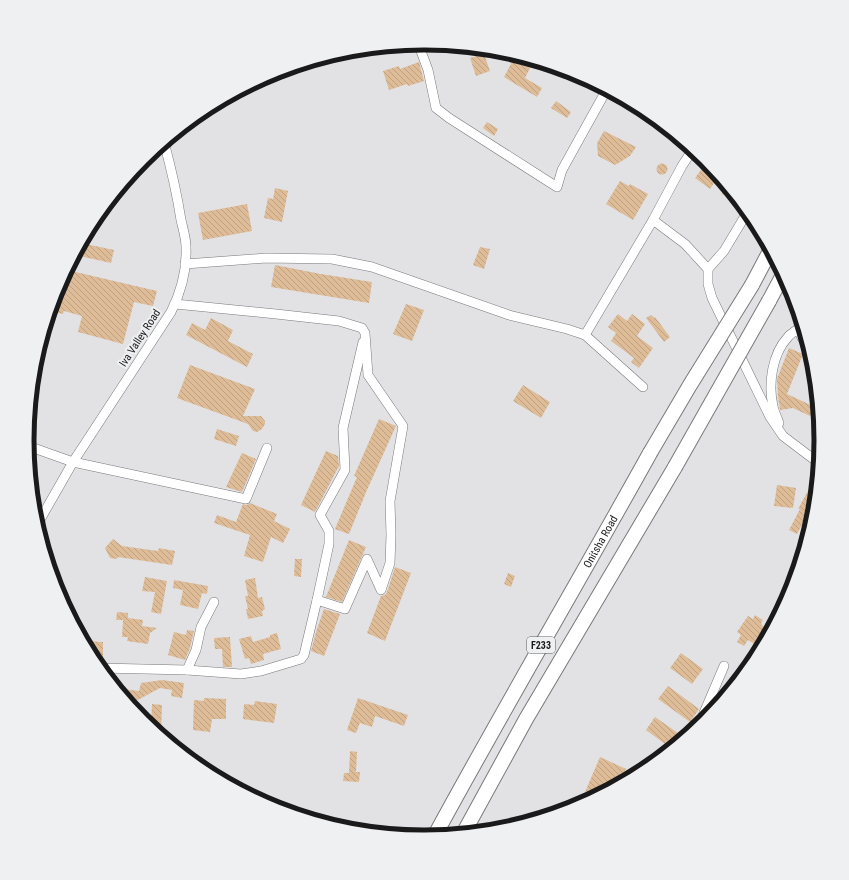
<svg xmlns="http://www.w3.org/2000/svg" width="849" height="880" viewBox="0 0 849 880" font-family="'Roboto Condensed',sans-serif">
  <defs>
    <pattern id="building-back-hatch" width="6" height="6" patternUnits="userSpaceOnUse"><rect width="6" height="6" fill="#debc98"/><path d="M-1 5l2 2M0 0l6 6M5-1l2 2" fill="none" stroke="#bea182"/></pattern>
  </defs>
  <rect width="100%" height="100%" fill="#e2e2e5"/>
  <!-- building -->
  <g fill="url(#building-back-hatch)">
    <polygon points="484,54 490,71 476,76 470,58"/>
    <polygon points="514,58 530,68 525,78 542,88 537,97 504,77"/>
    <polygon points="419,62 424,81 408,86 407,84 389,90 383,71 399,66 400,69"/>
    <polygon points="556,101 571,112 567,118 551,108"/>
    <polygon points="487,122 498,129 494,136 483,128"/>
    <polygon points="604,131 636,147 630,156 615,165 598,156 597,143"/>
    <circle cx="662" cy="169" r="5.5"/>
    <polygon points="703,167 718,177 710,189 695,178"/>
    <polygon points="620,181 629,186 630,184 648,194 633,220 606,204"/>
    <polygon points="725,183 731,191 739,200 722,194"/>
    <polygon points="275,188 288,191 282,222 264,218 268,198 273,199"/>
    <polygon points="247,204 252,231 203,240 198,213"/>
    <polygon points="81,243 114,250 111,263 75,255"/>
    <polygon points="480,247 490,249 484,269 473,265"/>
    <polygon points="275,265 321,274 372,282 369,303 271,287"/>
    <polygon points="67,270 157,291 153,306 134,302 123,344 78,332 82,316 64,311 63,314 50,311 57,288"/>
    <polygon points="406,304 424,310 412,341 393,334"/>
    <polygon points="618,314 627,321 632,314 645,324 637,336 653,348 639,368 631,362 634,358 611,341 616,333 608,327"/>
    <polygon points="651,315 654,318 655,317 670,337 664,342 646,318"/>
    <polygon points="211,318 233,330 228,341 253,354 247,367 186,335 192,323 205,330"/>
    <polygon points="789,348 803,354 787,394 815,407 810,416 793,408 780,410 780,409 778,397 777,379"/>
    <polygon points="190,365 255,389 243,416 261,416 265,421 265,424 262,429 257,432 253,431 248,424 177,398"/>
    <polygon points="523,385 550,402 541,418 513,401"/>
    <polygon points="379,419 396,426 367,490 349,534 335,529 357,477 354,476"/>
    <polygon points="217,429 239,436 236,446 214,439"/>
    <polygon points="326,451 338,456 339,466 315,512 301,505"/>
    <polygon points="242,453 256,459 242,492 226,487"/>
    <polygon points="777,485 796,488 793,508 774,506"/>
    <polygon points="811,485 817,489 815,509 812,507 797,534 789,530 800,509 798,509"/>
    <polygon points="250,503 277,514 274,521 290,529 283,543 271,537 263,562 244,556 250,535 214,523 217,515 236,522 243,504 247,505"/>
    <polygon points="113,539 122,546 158,551 159,548 175,551 172,565 118,557 117,559 110,558 105,548"/>
    <polygon points="349,540 366,547 342,602 326,597"/>
    <polygon points="295,559 302,559 301,577 294,576"/>
    <polygon points="395,567 411,573 385,641 367,633 381,596 385,595 387,592"/>
    <polygon points="508,573 515,576 511,587 504,584"/>
    <polygon points="145,577 167,581 161,614 151,612 155,592 142,591"/>
    <polygon points="255,578 258,598 262,597 265,609 262,611 263,616 248,619 246,609 248,609 245,596 248,596 245,580"/>
    <polygon points="174,580 208,586 207,594 202,593 198,609 180,605 183,590 173,588"/>
    <polygon points="324,609 340,614 324,656 311,651 316,632"/>
    <polygon points="117,612 128,613 128,618 143,620 142,626 157,628 150,633 148,644 127,641 128,637 122,637 123,620 116,620"/>
    <polygon points="755,615 763,620 761,623 764,628 754,644 748,640 744,646 737,642 741,635 737,632 748,616 753,619"/>
    <polygon points="187,630 194,631 190,648 185,660 168,655 174,632 186,635"/>
    <polygon points="277,633 281,649 263,654 264,660 251,664 249,658 245,659 239,639 251,636 253,642 270,637 270,635"/>
    <polygon points="230,637 232,667 223,667 222,649 215,649 214,638"/>
    <polygon points="86,641 103,642 103,660 94,661 86,646"/>
    <polygon points="681,653 703,669 692,684 670,668"/>
    <polygon points="162,680 184,683 182,698 171,696 172,690 160,688 136,701 134,701 134,702 126,700 116,688 139,691 141,683"/>
    <polygon points="668,686 699,709 690,722 658,699"/>
    <polygon points="204,698 226,699 226,719 212,719 210,732 193,730 194,700 204,701"/>
    <polygon points="358,698 408,715 404,726 375,716 372,727 360,723 356,733 347,730"/>
    <polygon points="255,701 277,704 274,723 243,719 244,704 254,705"/>
    <polygon points="152,704 162,705 161,736 151,727"/>
    <polygon points="655,717 685,738 672,749 646,730"/>
    <polygon points="350,751 357,752 356,772 360,772 359,782 343,781 344,773 349,773"/>
    <polygon points="600,757 626,769 619,784 579,806"/>
  </g>
  <g fill="none" stroke-linecap="round" stroke-linejoin="round">
    <!-- minor casing -->
    <g stroke="#78797b" stroke-width="10">
      <g id="minor">
        <polyline points="418,43 428,70 436,108 449,118 557,187 562,170 607,89"/>
        <polyline points="653,220 682,166 693,149"/>
        <polyline points="185,264 266,258 332,259 372,267 509,315 567,329 585,335 643,387"/>
        <polyline points="708,269 724,251 748,211"/>
        <polyline points="801,318 798,329 802,338 808,341"/>
        <polyline points="585,335 653,220 685,244 708,269 708,284 712,298 770,417 783,436 820,464"/>
        <path d="M779 423C777 417 774 412 773 406 768 384 772 354 788 337 790 334 794 332 798 329"/>
        <polyline points="28,446 73,462 246,499 267,448"/>
        <path d="M37 525 73 462 171 312C181 292 187 270 186 247 186 238 183 229 181 220 177 194 171 168 164 142"/>
        <polyline points="317,600 329,544 329,531 320,515 345,470 343,428 363,342"/>
        <polyline points="100,668 187,670 241,674 261,671 301,659 304,655 317,600 345,609 367,559 381,590 390,563 391,535 390,501 403,426 368,375 365,333 362,328 339,321 276,314 175,304"/>
        <polyline points="187,670 196,650 201,627 214,602"/>
        <polyline points="698,727 724,666"/>
      </g>
    </g>
    <!-- primary casing -->
    <g stroke="#78797b" stroke-width="16">
      <g id="primary">
        <polyline points="752,285 771,249"/>
        <polyline points="769,301 784,273"/>
        <polyline points="463,834 526,719 675,467"/>
        <path id="s1" d="M434 837C504 708 579 581 650 453"/>
      </g>
    </g>
    <!-- minor -->
    <use href="#minor" stroke="#fff" stroke-width="9"/>
    <!-- primary -->
    <use href="#primary" stroke="#fff" stroke-width="14"/>
    <!-- primary-bridge casing -->
    <g stroke="#78797b" stroke-width="16" stroke-linecap="butt">
      <g id="primary-bridge">
        <polyline points="650,453 690,385 752,285"/>
        <polyline points="675,467 769,301"/>
      </g>
    </g>
    <!-- primary-bridge -->
    <use href="#primary-bridge" stroke="#fff" stroke-width="14"/>
  </g>
  <g text-anchor="middle" dominant-baseline="central" stroke-width="4" stroke-linejoin="round" paint-order="stroke">
    <!-- shield labels -->
    <rect fill="#eff0f2" stroke="#5a5a5c" stroke-width="1" x="527" y="637" width="28" height="16" rx="3"/>
    <g font-size="10" font-weight="bold" fill="#1a1a1b">
      <text x="541" y="645">F233</text>
    </g>
    <!-- street labels -->
    <g font-size="11" fill="#1a1a1b" stroke="#eff0f2">
      <text transform="translate(140 338) rotate(-57)">Iva Valley Road</text>
      <text stroke="none"><textPath href="#s1" startOffset="339">Onitsha Road</textPath></text>
    </g>
  </g>
  <!-- crop -->
  <path d="M0 0H849V880H0ZM34 440a390 390 0 1 1 780 0a390 390 0 1 1-780 0Z" fill="#eff0f2" fill-rule="evenodd"/>
  <path fill="none" stroke="#1a1a1b" stroke-width="5" d="M34 440a390 390 0 1 1 780 0a390 390 0 1 1-780 0Z"/>
</svg>
